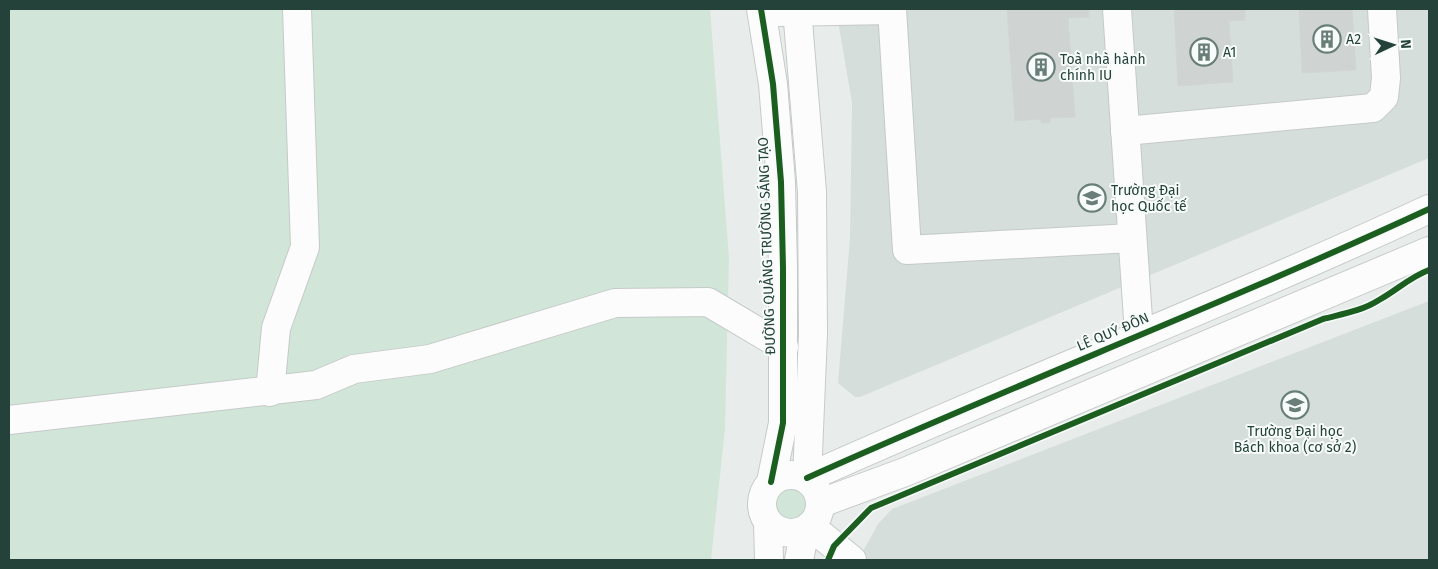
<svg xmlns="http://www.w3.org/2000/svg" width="1438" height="569" viewBox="0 0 1438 569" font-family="'Fira Sans',sans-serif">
  <rect width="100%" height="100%" fill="#e8edeb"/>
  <!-- built -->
  <g fill="#d6dedb">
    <polygon points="836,9 1429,9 1429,158 860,397 855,397 838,383 850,238 852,103"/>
    <polygon points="1429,301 1429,560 858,560 878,524 892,509"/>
  </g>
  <!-- green -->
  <g fill="#d1e6d8">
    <polygon points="9,9 710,9 729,258 725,429 711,560 9,560"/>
    <circle cx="791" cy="503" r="23"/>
  </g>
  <!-- building -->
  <g fill="#cfd4d2" stroke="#d1d6d4">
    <polygon points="1007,9 1089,9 1089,17 1068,18 1075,117 1050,118 1050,123 1041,123 1041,119 1015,121"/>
    <polygon points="1174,9 1228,9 1233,82 1178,86"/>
    <polygon points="1228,9 1245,9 1245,20 1229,21"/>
    <polygon points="1299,9 1352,9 1356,70 1302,73"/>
  </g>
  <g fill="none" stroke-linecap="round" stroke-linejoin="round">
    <!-- minor casing -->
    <g stroke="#c5cac8" stroke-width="30">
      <g id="minor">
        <polyline points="761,9 773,84 781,182 783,268 783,423 771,482"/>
        <polyline points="797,9 812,192 813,334 807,478"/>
        <polyline points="892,9 907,250 1132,238"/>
        <polyline points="1117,9 1139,334"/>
        <polyline points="778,12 892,10"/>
        <polyline points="1125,131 1373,108 1384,97 1386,78 1382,9"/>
        <polyline points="270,392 276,328 305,247 297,9"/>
        <polyline points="9,420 316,385 354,369 430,359 615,303 708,302 784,347"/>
        <circle cx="791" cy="504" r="29"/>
        <path d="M807 478C1013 385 1224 304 1429 209"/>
        <polyline points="821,503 905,472 1429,251"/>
        <polyline points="768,522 769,560"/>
        <polyline points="810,526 852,560"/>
        <polyline points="799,560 805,530"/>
      </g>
    </g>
    <!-- minor -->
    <use href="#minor" stroke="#fcfcfc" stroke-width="28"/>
    <!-- cycleway casing -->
    <g stroke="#f7fbf9" stroke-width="9">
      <g id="cycleway">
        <polyline points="761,9 773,84 781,182 783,268 783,423 771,482"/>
        <path d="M807 478C1013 385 1224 304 1429 209"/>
        <path d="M828 560 834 546 871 508 1323 319C1342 314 1362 311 1379 300 1397 290 1410 277 1429 270"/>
      </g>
    </g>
    <!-- cycleway -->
    <use href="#cycleway" stroke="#1b5e20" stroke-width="6"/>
  </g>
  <!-- icons -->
  <defs>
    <g id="building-ring" transform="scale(1.4375)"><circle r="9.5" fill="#f7fbf9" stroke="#697e78" stroke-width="1.5"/><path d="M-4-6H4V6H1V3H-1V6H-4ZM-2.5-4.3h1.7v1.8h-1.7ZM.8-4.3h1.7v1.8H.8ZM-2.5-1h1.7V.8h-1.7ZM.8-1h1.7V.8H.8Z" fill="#697e78"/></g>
    <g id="university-ring" transform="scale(1.4375)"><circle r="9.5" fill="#f7fbf9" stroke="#697e78" stroke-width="1.5"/><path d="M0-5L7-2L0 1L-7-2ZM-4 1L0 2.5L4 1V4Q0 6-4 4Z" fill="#697e78"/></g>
  </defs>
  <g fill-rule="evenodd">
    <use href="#building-ring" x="1327" y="39"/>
    <use href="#building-ring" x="1204" y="52"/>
    <use href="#building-ring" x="1041" y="67"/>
    <use href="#university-ring" x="1092" y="198"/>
    <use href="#university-ring" x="1295" y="405"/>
  </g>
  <g text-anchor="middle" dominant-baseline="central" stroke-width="4" stroke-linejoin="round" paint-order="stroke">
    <!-- poi labels -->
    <g font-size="14" fill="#24423a" stroke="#f7fbf9" text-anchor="start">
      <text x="1346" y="39">A2</text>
      <text x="1223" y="52">A1</text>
      <text x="1060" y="59">Toà nhà hành<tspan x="1060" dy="16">chính IU</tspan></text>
      <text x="1111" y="190">Trường Đại<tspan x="1111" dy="16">học Quốc tế</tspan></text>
      <text x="1295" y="431" text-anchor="middle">Trường Đại học<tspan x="1295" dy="16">Bách khoa (cơ sở 2)</tspan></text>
    </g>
    <!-- street labels -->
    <g font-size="14" fill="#24423a" stroke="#f7fbf9">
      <text transform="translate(767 246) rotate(-92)">ĐƯỜNG QUẢNG TRƯỜNG SÁNG TẠO</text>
      <text transform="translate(1113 332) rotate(-23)">LÊ QUÝ ĐÔN</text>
    </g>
  </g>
  <!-- border -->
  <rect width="1438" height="569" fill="none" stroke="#24423a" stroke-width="20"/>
  <!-- north arrow -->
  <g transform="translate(1393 45) rotate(86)" stroke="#f7fbf9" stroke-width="4" paint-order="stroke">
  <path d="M0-4L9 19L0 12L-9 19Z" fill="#24423a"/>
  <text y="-8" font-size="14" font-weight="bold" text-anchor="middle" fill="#24423a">N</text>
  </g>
</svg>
